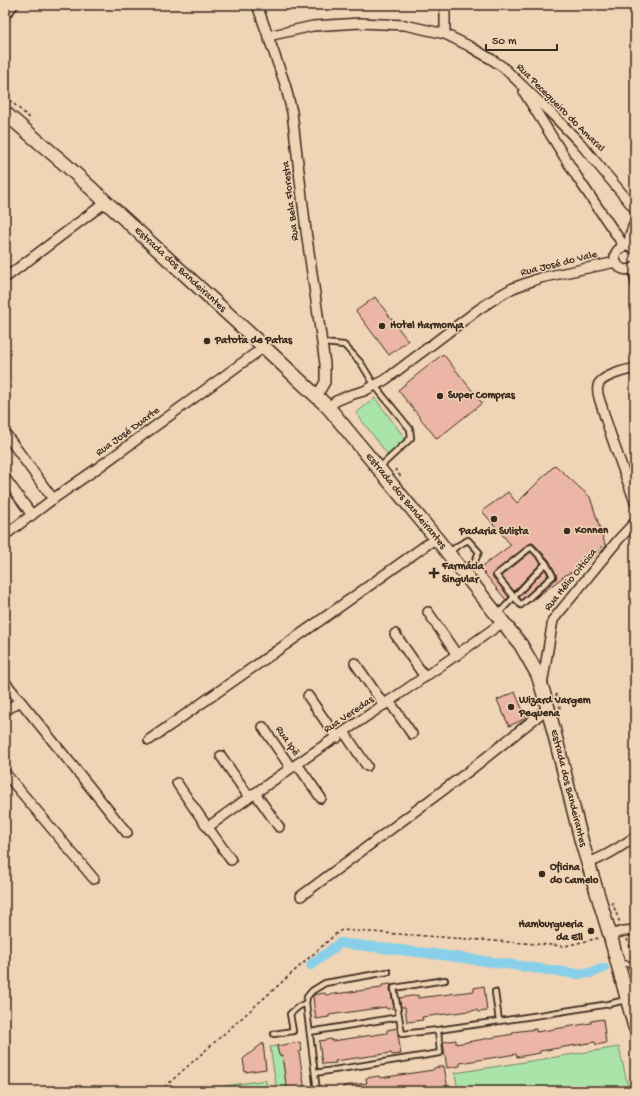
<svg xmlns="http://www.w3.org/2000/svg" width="640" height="1096" viewBox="0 0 640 1096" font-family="'Gochi Hand',sans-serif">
  <rect width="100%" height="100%" fill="#efd4b6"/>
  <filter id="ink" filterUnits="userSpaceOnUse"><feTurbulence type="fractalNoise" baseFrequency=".025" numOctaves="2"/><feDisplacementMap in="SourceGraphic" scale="8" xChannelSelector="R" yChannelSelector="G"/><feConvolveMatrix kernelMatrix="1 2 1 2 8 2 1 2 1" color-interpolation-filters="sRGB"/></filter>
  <g filter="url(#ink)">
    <!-- green -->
    <g fill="#aae4a9" stroke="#728764">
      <polygon points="375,398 407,441 388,455 356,413"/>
      <polygon points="277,1046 279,1055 282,1055 287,1091 277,1091 270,1047"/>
      <polygon points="619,1047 629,1091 458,1091 455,1073"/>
      <polygon points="266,1080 267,1091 196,1091 196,1090"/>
    </g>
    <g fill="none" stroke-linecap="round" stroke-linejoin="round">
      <!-- canal -->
      <polyline stroke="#88d0e9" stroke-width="10" points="311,965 340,943 442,955 577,974 590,973 604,968"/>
    </g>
    <!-- building -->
    <g fill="#ebb6a5" stroke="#3b2a1e">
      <polygon points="375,297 408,341 389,355 356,311"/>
      <polygon points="443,354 482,403 437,439 398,390"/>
      <polygon points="555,465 590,497 605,544 582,568 567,574 529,603 556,579 557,576 549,560 534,544 532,543 529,544 493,573 493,577 509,597 506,600 480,568 511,545 482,511 508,492 517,503"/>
      <polygon points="531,552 541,563 514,591 501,576"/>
      <polygon points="545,569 548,575 521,600 519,597"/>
      <polygon points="515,692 526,718 509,726 497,700"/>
      <polygon points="391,984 390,989 394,1008 387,1009 386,1007 329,1015 329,1017 316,1019 314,1006 313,995 325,993 326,995 382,988 382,985"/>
      <polygon points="484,986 487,1011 478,1012 477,1010 422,1017 423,1020 407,1022 405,1007 401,1007 399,998 418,995 418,998 474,991 474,988"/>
      <polygon points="603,1019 606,1043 596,1045 595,1042 540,1051 540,1053 517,1057 516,1054 460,1063 460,1066 447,1068 443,1042 456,1040 456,1044 513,1034 513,1032 536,1029 536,1032 591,1023 591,1021"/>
      <polygon points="397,1028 401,1054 392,1055 391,1053 335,1061 336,1063 322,1064 319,1041 331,1039 332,1041 387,1033 387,1030"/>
      <polygon points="300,1042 302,1051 299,1052 305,1091 287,1091 282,1055 279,1055 277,1046"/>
      <polygon points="263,1043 266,1069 245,1072 243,1059"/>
      <polygon points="444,1066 448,1090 438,1091 437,1089 422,1091 364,1091 363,1088 360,1086 357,1088 356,1091 343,1091 343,1086 367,1083 366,1078 379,1076 380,1078 433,1070 434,1068"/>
    </g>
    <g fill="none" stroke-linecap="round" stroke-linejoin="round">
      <!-- lane casing -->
      <g stroke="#3b2a1e" stroke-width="8">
        <g id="lane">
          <polyline points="5,18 16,5"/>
          <polyline points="631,269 635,287"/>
          <polyline points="323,343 344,345 361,363 375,386 410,429 411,438 380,467"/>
          <polyline points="449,553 457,546 468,540 479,552 473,565 464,572"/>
          <path d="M498 614C514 597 530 580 546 563L531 547 496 575 514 597 521 605 553 576 546 563"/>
          <polyline points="620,963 635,965"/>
          <polyline points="495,992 499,1021"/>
          <polyline points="438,1030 540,1015 609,1004 625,1000"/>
          <polyline points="310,1032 399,1017"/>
          <polyline points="274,1034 293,1031 290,1014 298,1007 306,1003"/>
          <polyline points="315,1073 440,1053 438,1030 402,1034 394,988 445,980"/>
          <polyline points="360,1090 360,1091"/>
          <polyline points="317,1091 306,1003 307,997 312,991 325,983 388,972"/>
        </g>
      </g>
      <!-- street casing -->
      <g stroke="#3b2a1e" stroke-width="12">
        <g id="street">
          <polyline points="257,5 285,84 292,112 306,231 325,364 325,382 317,396"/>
          <polyline points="445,5 445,34"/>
          <polyline points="268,36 313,26 360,23 405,25 445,34 469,46 491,59 503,67 553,115 580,143 635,209"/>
          <polyline points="524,92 577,177 624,246"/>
          <polyline points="629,246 630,235 635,222"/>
          <path d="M635 249C631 246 627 245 623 247 607 252 617 278 635 267"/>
          <polyline points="5,278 106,202"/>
          <path d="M635 369C627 369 599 377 598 386 596 392 600 401 602 407 611 439 624 471 635 502"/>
          <polyline points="328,407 336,401 350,395 364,391 385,380 479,309 499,296 513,288 540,278 616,262"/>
          <polyline points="5,433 53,499"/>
          <polyline points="5,478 32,515"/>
          <polyline points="5,535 53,499 99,467 264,347"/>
          <polyline points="428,612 457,655"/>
          <polyline points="395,634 425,677"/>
          <polyline points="355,663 384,705"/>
          <polyline points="5,682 127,833"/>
          <polyline points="542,685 553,620 619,539 635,522"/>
          <polyline points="308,696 337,738"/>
          <polyline points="389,701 412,734"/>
          <polyline points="5,711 20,701"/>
          <polyline points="263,727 291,768"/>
          <polyline points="344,732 367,766"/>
          <polyline points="149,740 328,615 436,538"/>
          <polyline points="221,756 249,797"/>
          <polyline points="297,764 321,798"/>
          <polyline points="5,773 94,879"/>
          <path d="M177 783C194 809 213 834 231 860"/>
          <polyline points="255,793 279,827"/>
          <path d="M208 827C304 756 406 692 503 622"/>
          <path d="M588 863C605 857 620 847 635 837"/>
          <polyline points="301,896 469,771 548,708"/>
          <polyline points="610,935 624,931 635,930"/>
        </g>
      </g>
      <!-- secondary casing -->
      <g stroke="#3b2a1e" stroke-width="16">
        <g id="secondary">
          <path id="s1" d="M5 113 66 165 106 202 264 347 328 407 436 538 521 645 538 675 548 708 582 843 610 935 635 1027"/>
        </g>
      </g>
      <!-- path -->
      <g stroke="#3b2a1e" stroke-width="1.5" stroke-dasharray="3 3" stroke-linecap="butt">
        <polyline points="5,96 32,120"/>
        <polyline points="395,469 401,477"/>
        <polyline points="556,694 561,711"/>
        <polyline points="612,902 620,923"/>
        <polyline points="627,939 634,958"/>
        <polyline points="160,1091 338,932 342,930 565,946 599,938"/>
      </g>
      <!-- lane -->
      <use href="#lane" stroke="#efd4b6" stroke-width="4.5"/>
      <!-- street -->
      <use href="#street" stroke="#efd4b6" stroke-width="9"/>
      <!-- secondary -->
      <use href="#secondary" stroke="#efd4b6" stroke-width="13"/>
    </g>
  </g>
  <!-- markers -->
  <g fill="#3b2a1e" stroke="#efd4b6" stroke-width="1.5">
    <circle cx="382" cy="326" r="4"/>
    <circle cx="207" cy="341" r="4"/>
    <circle cx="440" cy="396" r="4"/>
    <circle cx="494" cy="519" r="4"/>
    <circle cx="567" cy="531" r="4"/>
    <path d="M432 567h4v4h4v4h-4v4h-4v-4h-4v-4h4z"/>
    <circle cx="511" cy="707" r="4"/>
    <circle cx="542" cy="874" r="4"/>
    <circle cx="591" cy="931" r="4"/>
  </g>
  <g text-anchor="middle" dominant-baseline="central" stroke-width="3" stroke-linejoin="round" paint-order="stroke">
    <!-- street labels -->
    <g font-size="11" fill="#3b2a1e" stroke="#efd4b6">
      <text transform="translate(560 108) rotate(45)">Rua Pecegueiro do Amaral</text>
      <text transform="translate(291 201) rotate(-97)">Rua Bela Floresta</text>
      <text transform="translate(559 264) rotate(-14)">Rua José do Vale</text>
      <text stroke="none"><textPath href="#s1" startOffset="235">Estrada dos Bandeirantes</textPath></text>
      <text transform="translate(128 432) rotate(-36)">Rua José Duarte</text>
      <text stroke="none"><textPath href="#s1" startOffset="559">Estrada dos Bandeirantes</textPath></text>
      <text transform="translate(571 580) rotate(-51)">Rua Hélio Oiticica</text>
      <text transform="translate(349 715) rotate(-34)">Rua Veredas</text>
      <text transform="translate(287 741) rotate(55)">Rua Ipê</text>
      <text stroke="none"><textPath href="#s1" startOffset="895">Estrada dos Bandeirantes</textPath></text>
    </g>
    <!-- poi labels -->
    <g font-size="11" font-weight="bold" fill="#3b2a1e" stroke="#efd4b6" text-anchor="start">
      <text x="390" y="326">Hotel Harmonya</text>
      <text x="215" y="341">Patota de Patas</text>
      <text x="448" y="396">Super Compras</text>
      <text x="575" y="531">Konnen</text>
      <text x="494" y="532" text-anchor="middle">Padaria Sulista</text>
      <text x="442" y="567">Farmácia<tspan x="442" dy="13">Singular</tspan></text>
      <text x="519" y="701">Wizard Vargem<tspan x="519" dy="13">Pequena</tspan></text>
      <text x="550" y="868">Oficina<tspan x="550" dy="13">do Camelo</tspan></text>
      <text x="583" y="925" text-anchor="end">Hamburgueria<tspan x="583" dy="13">da Ell</tspan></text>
    </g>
  </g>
  <!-- margin -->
  <rect width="640" height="1096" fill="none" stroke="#efd4b6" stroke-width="20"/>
  <rect x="10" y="10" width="620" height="1076" fill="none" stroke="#3b2a1e" stroke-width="1.5" filter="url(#ink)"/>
  <!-- scale -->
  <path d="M486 44v6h71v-6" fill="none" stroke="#3b2a1e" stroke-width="2"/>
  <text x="492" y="44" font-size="12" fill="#3b2a1e" stroke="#efd4b6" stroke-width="3" paint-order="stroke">50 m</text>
</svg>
